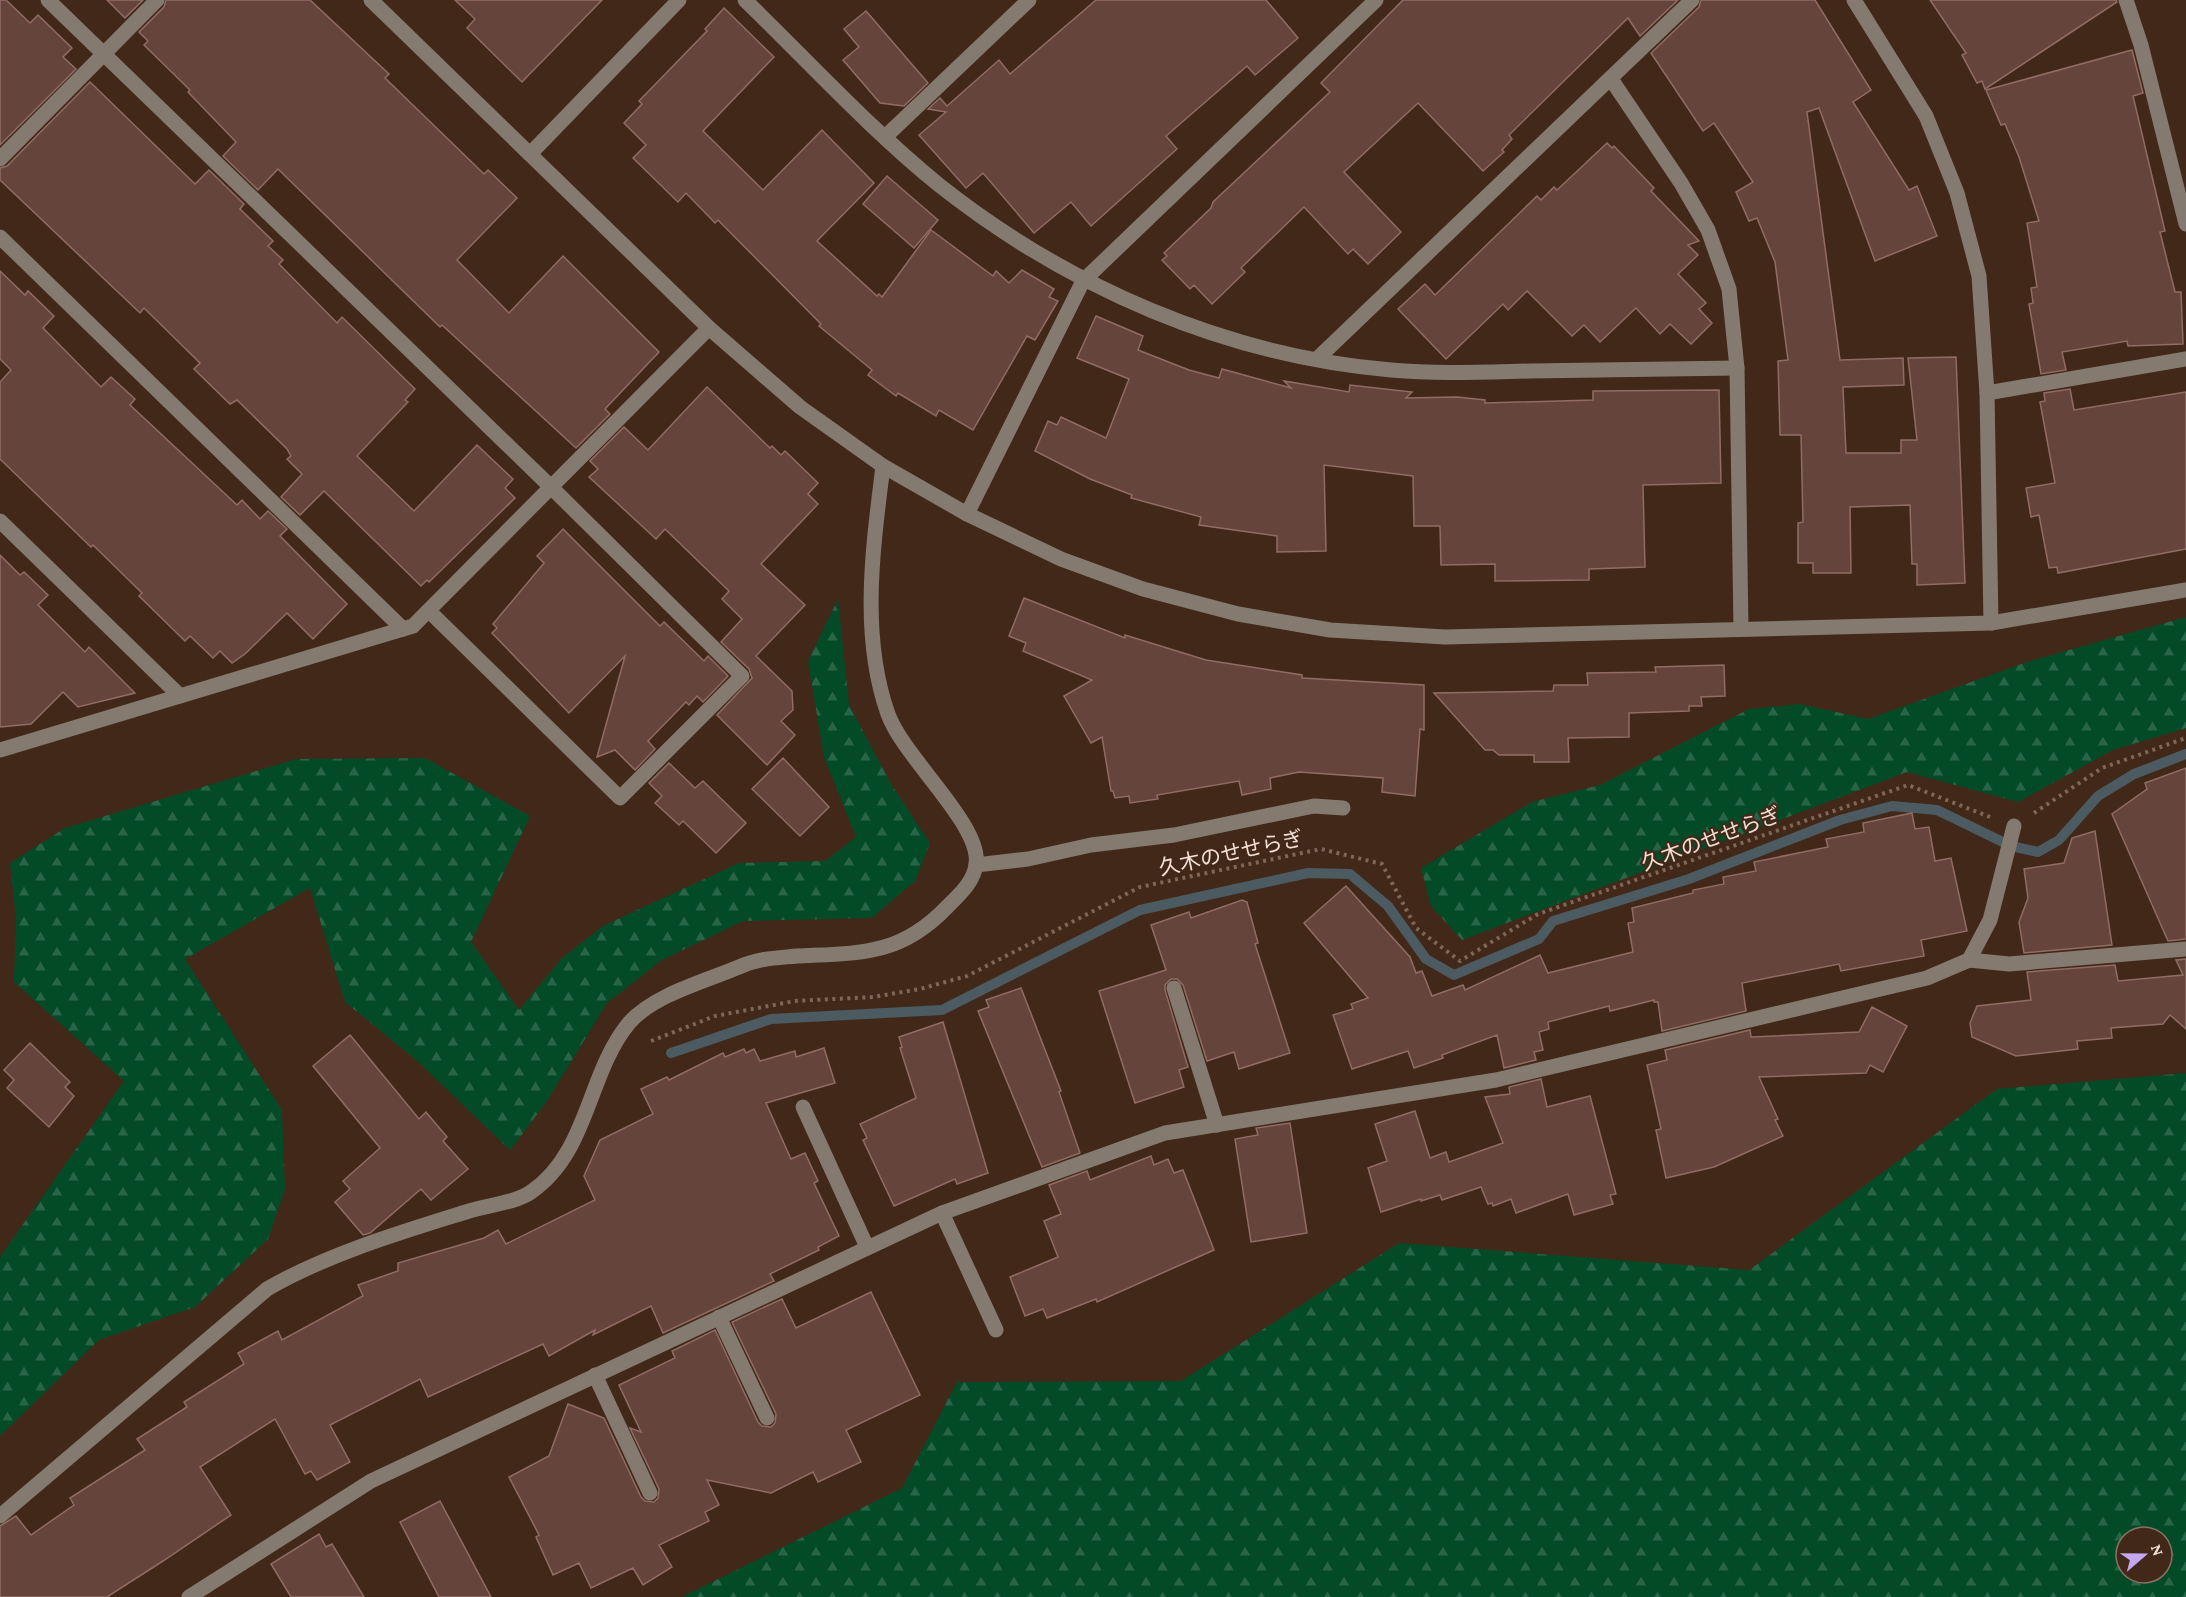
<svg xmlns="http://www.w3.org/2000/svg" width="2186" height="1597" viewBox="0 0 2186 1597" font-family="'Crimson Pro','Noto Sans JP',serif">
  <defs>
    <pattern id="forest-firs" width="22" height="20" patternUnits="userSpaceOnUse" patternTransform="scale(1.5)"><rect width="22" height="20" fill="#034a27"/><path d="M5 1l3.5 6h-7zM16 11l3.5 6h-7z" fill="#286446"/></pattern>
  </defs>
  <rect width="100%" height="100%" fill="#422818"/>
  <!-- forest -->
  <g fill="url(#forest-firs)" fill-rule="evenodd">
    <polygon points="838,599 849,705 891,784 930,843 915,881 872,918 743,921 662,960 607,1003 545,1104 510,1150 416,1060 345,1002 310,888 185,959 282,1110 285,1189 268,1239 195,1307 99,1340 0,1436 0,1257 124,1081 14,982 16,919 10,863 65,828 296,759 425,758 530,816 471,942 519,1010 562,958 603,926 739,863 825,861 856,837 824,757 808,661"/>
    <polygon points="2186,617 2186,728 2113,750 2018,802 1907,772 1462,940 1431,906 1421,868 1532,802 1600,785 1749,709 1800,704 1868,719 2027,662"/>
    <path d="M2186 1073V1597H682L902 1488 957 1382 1181 1381 1399 1243 1749 1270 1997 1089ZM2126 1537H2162V1573H2126Z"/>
  </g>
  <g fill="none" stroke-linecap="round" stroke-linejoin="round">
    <!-- stream -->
    <polyline stroke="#4b5b61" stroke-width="10" points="671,1053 771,1019 942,1010 1140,910 1308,873 1350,874 1388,906 1426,959 1454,975 1539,939 1553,921 1689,879 1840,820 1892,806 1937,810 2011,846 2038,852 2059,840 2098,796 2134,774 2186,754"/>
  </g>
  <!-- building -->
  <g fill="#65443c" stroke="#906c64" stroke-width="1.5">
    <polygon points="0,0 6,0 30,23 38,15 72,48 63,57 76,69 0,145"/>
    <polygon points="107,0 143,0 125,18"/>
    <polygon points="166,0 310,0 389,74 385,78 484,174 488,170 517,198 457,260 509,313 563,256 659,352 605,409 610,414 576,448 442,325 440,327 278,169 258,190 223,156 236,142 188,92 190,90 144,45 148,41 139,32 164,7"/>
    <polygon points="455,0 602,0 522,82 467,28 475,19"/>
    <polygon points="1096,0 1266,0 1298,38 1255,75 1247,66 1166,136 1177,149 1091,226 1071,202 1034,233 983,173 966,188 919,135 946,112 928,109 940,98 947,106 999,60 1010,74"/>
    <polygon points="1403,0 1678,0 1640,36 1628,18 1509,135 1512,139 1502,150 1504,152 1483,171 1418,103 1344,172 1401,232 1368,264 1353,249 1348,254 1304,207 1241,268 1245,272 1212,304 1194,285 1190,289 1162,260 1167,256 1164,253 1211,208 1213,202 1231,185 1330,92 1321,83"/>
    <polygon points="1701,0 1815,0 1871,90 1853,102 1909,190 1917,186 1937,236 1875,261 1819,108 1807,112 1840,360 1903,358 1904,385 1843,387 1846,453 1901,453 1901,440 1917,440 1908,358 1956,357 1965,583 1917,585 1917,564 1912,564 1910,505 1850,507 1851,573 1813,573 1813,563 1798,563 1798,523 1803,522 1801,435 1780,435 1778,361 1788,360 1775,262 1757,218 1749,221 1736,192 1753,182 1714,123 1703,131 1651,53 1699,7"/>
    <polygon points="1930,0 2116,0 2117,2 1985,89 1982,81 1977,83 1962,55 1966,53"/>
    <polygon points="724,8 774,57 703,131 763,190 822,130 874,183 817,241 877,296 879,294 882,297 931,230 993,276 996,271 1009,283 1022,270 1054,289 1049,297 1058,301 1035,340 1027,336 973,430 939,410 936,416 898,393 896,396 868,375 872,370 819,326 821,324 718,220 715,223 686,193 678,202 633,158 646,145 624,123 642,104 639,101 707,31 705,29"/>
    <polygon points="866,11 928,83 904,106 880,103 843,60 859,47 844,29"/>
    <polygon points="2132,50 2143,93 2133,96 2165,231 2160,232 2175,292 2181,292 2183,344 2128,346 2127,341 2062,352 2066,370 2041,374 2029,304 2033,303 2031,288 2037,287 2027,223 2039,221 2019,157 2005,124 2001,125 1986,90"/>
    <polygon points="90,82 195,184 209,170 244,204 240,209 273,241 268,246 283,260 279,264 337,323 342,317 415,389 405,400 408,402 357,456 414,511 477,445 513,479 505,488 515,498 429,582 427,580 421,586 324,491 300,515 281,497 302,474 287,459 291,456 287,449 237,400 230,404 194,369 200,363 144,308 140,313 0,180 0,168 7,166"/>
    <polygon points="1607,143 1612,148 1614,146 1654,188 1651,191 1699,241 1688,245 1698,255 1678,274 1706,303 1699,309 1712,323 1691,344 1670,324 1660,334 1636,308 1600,342 1584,325 1572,336 1527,291 1508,310 1503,304 1446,359 1398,309 1425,284 1435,295 1537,196 1541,200 1554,187 1557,190"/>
    <polygon points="887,176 938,220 914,248 863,204"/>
    <polygon points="0,271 25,295 28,291 54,316 43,328 101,387 111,377 135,399 130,405 237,505 242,500 260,519 268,511 287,529 280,536 347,604 313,639 287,613 245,654 232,663 220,651 213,658 190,636 185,641 139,596 142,593 93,545 91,547 0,459 0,382 11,370 0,359"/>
    <polygon points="1096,316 1143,336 1138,350 1189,370 1219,378 1222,369 1291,388 1284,381 1349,392 1350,385 1412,392 1406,398 1457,397 1485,400 1485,403 1593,400 1593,391 1719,390 1721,483 1643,485 1645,567 1589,569 1589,580 1495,581 1495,564 1441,565 1440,526 1414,526 1413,476 1324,465 1326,551 1277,552 1277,536 1199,525 1201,517 1131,498 1132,495 1090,479 1035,451 1048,421 1057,425 1061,417 1106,438 1129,379 1077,358"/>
    <polygon points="707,387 770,448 772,446 781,455 785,451 818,483 808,494 818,504 761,564 805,605 756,656 792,691 793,710 781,721 795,735 767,765 717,715 752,678 749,669 721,642 742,619 722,599 729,591 665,529 656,539 589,477 598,469 590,461 624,427 648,450"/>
    <polygon points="2070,389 2074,410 2186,392 2186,549 2058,573 2057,567 2049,568 2039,515 2031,517 2026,488 2055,483 2040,402 2045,401 2044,393"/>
    <polygon points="563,529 660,626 664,622 704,661 708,656 728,676 703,702 697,696 689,705 686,702 648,741 655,749 635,770 615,750 597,757 625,656 569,713 492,633 497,628 493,624 544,563 537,556"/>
    <polygon points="0,555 20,575 24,572 48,595 38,605 85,652 89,647 135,693 78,707 63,692 31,724 0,727"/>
    <polygon points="1024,598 1125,638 1125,635 1206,660 1302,675 1302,678 1424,685 1424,730 1420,729 1415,796 1382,792 1383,778 1299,772 1270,778 1271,789 1242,795 1239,781 1157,795 1158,799 1130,803 1129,796 1115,798 1113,791 1111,791 1102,737 1091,743 1064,696 1092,680 1023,651 1026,643 1009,636"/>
    <polygon points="1724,665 1725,696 1701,697 1702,706 1689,706 1689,711 1629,713 1629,737 1568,738 1569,762 1534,762 1534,755 1499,755 1493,750 1485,750 1434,693 1553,691 1554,685 1588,685 1587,673 1656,672 1655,667"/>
    <polygon points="783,758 829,807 800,836 752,789"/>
    <polygon points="669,763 695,788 703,781 746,823 716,853 683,821 679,825 655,803 662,796 649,783"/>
    <polygon points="2186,768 2186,939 2168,941 2112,814 2147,789 2145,783"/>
    <polygon points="1912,813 1915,829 1929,827 1935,861 1951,858 1967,931 1921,940 1924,956 1841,971 1839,964 1742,983 1746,1011 1662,1031 1658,1002 1654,1002 1654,1000 1610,1011 1609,1006 1548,1022 1549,1029 1539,1032 1543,1050 1534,1052 1536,1060 1504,1068 1497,1035 1442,1055 1443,1058 1414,1068 1408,1051 1352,1069 1333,1015 1353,1009 1351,1004 1368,998 1304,923 1346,886 1410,957 1416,973 1422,971 1432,996 1463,985 1465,990 1540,955 1548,973 1633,952 1628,923 1634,922 1632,908 1693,893 1693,890 1724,884 1723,877 1756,871 1754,862 1828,847 1826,839 1864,832 1863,823"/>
    <polygon points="2095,831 2112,945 2024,953 2019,922 2028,898 2024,869 2064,863 2072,838"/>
    <polygon points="1242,900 1247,902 1258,943 1255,944 1290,1053 1239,1069 1234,1052 1207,1061 1183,985 1177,979 1171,979 1165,985 1165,990 1188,1067 1179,1070 1184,1087 1135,1103 1099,991 1166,970 1151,925 1189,912 1191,918"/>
    <polygon points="2186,959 2186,1029 2170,1015 2163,1024 2111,1028 2112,1038 2077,1041 2078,1049 2016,1056 1972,1037 1970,1023 1977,1006 2031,1000 2027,972 2115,965 2118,981 2183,975 2176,960"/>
    <polygon points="1021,988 1061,1091 1059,1092 1080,1153 1042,1167 978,1011 989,1007 986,1000"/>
    <polygon points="1872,1007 1907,1026 1883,1072 1870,1065 1866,1073 1759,1077 1778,1119 1775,1120 1783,1136 1714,1167 1666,1178 1656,1130 1661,1129 1647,1065 1667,1060 1665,1050 1750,1030 1751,1037 1859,1032"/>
    <polygon points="943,1022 988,1173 957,1184 955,1179 894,1206 863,1140 867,1138 860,1124 916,1098 900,1048 902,1047 899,1037"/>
    <polygon points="350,1035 419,1119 426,1112 447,1137 443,1141 468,1169 431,1200 421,1189 370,1233 363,1235 335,1202 350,1189 343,1181 380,1148 313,1066"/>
    <polygon points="30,1043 70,1082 65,1087 74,1096 49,1127 7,1088 14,1080 4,1070"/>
    <polygon points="824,1048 835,1083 766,1103 791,1159 805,1153 818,1181 814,1183 839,1236 818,1247 819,1250 770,1274 774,1281 663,1333 651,1306 593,1335 595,1330 549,1356 543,1344 428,1397 420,1379 330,1425 350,1462 317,1480 311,1471 305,1474 275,1419 200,1467 231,1515 163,1561 107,1597 0,1597 0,1526 16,1516 31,1535 74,1505 70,1498 145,1450 137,1439 187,1407 184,1402 244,1364 238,1353 278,1331 282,1340 363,1296 358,1285 398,1271 398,1263 484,1238 498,1230 506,1244 595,1200 584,1176 600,1140 653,1114 641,1089 667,1077 669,1080 723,1053 725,1057 744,1049 746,1053 754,1049 760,1061 795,1051 796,1057"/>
    <polygon points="1541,1079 1547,1107 1590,1096 1616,1194 1610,1195 1613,1204 1574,1215 1568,1194 1516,1213 1511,1199 1493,1206 1492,1203 1488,1204 1481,1187 1442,1200 1440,1195 1421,1201 1421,1199 1381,1212 1368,1168 1387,1161 1375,1124 1415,1111 1430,1158 1446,1152 1449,1162 1503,1143 1485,1097 1510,1094 1509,1087"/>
    <polygon points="1290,1123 1307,1233 1251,1242 1235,1139 1258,1135 1256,1128"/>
    <polygon points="1151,1156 1154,1165 1168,1159 1174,1173 1183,1170 1214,1250 1097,1302 1096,1299 1047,1318 1043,1309 1025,1316 1010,1277 1058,1257 1044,1221 1061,1214 1049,1185 1087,1171 1090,1180"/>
    <polygon points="871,1292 920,1395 846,1430 861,1462 818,1482 813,1472 771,1493 707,1480 719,1505 705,1512 709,1521 659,1545 672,1567 643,1585 633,1568 591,1588 579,1563 553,1575 536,1537 539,1535 509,1477 549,1456 568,1404 604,1418 641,1497 645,1501 654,1502 658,1498 659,1489 630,1428 641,1432 619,1385 675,1358 672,1351 715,1330 758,1422 762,1426 771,1427 775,1423 776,1414 732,1322 782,1299 796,1328"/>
    <polygon points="440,1501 491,1597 439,1597 400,1522"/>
    <polygon points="319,1534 326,1547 332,1544 364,1597 291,1597 271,1564"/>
  </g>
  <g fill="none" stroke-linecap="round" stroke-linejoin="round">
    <!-- path -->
    <g stroke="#7e6658" stroke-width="4" stroke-dasharray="3 4.5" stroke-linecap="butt">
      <polyline points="2034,813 2102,768 2186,738"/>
      <polyline points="651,1041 715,1016 795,1001 873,997 920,989 967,976 1140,887 1321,849 1382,864 1416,928 1460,961 1538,914 1908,785 1990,817"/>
    </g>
    <!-- minor -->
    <g stroke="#857a6f" stroke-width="15">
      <polyline points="48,0 552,488 742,676 620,798 429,611"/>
      <polyline points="371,0 709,328 800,407 883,466 967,514 1061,559 1143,589 1238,614 1330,630 1445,637 1991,623 2186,590"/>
      <path d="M745 0C809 62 870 129 939 185 1068 287 1226 356 1391 370 1437 374 1484 372 1530 371 1599 370 1668 369 1737 368"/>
      <polyline points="1854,0 1926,116 1957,193 1979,276 1987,393 1991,623"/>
      <polyline points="2126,0 2141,45 2186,224"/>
      <polyline points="1611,79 1681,183 1708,230 1729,289 1737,368 1741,629"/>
      <polyline points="885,137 1029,0"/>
      <polyline points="530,154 679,0"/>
      <polyline points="0,159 157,0"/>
      <polyline points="0,237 403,629"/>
      <polyline points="1317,359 1692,0"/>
      <polyline points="1987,393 2186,359"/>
      <polyline points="967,514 1083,281 1376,0"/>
      <polyline points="0,521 180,696"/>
      <polyline points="0,750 413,626 709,328"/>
      <polyline points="976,865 1028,859 1091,845 1174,835 1314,806 1343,808"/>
      <polyline points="1969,960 2009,964 2186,949"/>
      <polyline points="1174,988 1217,1125"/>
      <polyline points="803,1107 867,1247"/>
      <polyline points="942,1213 996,1330"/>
      <polyline points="719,1317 767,1418"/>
      <polyline points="595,1375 650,1493"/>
      <path d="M0 1516 267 1289C327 1254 402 1232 469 1211 488 1205 515 1203 531 1192 589 1152 587 1074 629 1023 653 995 706 981 739 967 759 958 776 958 797 956 860 953 900 956 947 907 959 895 974 882 976 864 982 825 903 757 888 714 860 635 873 547 883 466"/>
      <polyline points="189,1597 371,1481 942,1213 1165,1133 1496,1080 1927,978 1969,960 1990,920 2014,826"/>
    </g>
  </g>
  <g text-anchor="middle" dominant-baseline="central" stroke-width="4.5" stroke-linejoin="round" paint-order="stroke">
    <!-- street labels -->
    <g font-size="21" fill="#f2e0d6" stroke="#422818">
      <text transform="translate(1711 839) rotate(-20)">久木のせせらぎ</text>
      <text transform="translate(1231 853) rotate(-12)">久木のせせらぎ</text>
    </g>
  </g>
  <!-- north arrow -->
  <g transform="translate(2144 1555) rotate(70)"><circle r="28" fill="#422818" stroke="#887264" stroke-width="1.5"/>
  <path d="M0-4.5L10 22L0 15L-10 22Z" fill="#c5a7f1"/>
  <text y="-9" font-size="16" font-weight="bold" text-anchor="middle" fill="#f2e0d6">N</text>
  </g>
</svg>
